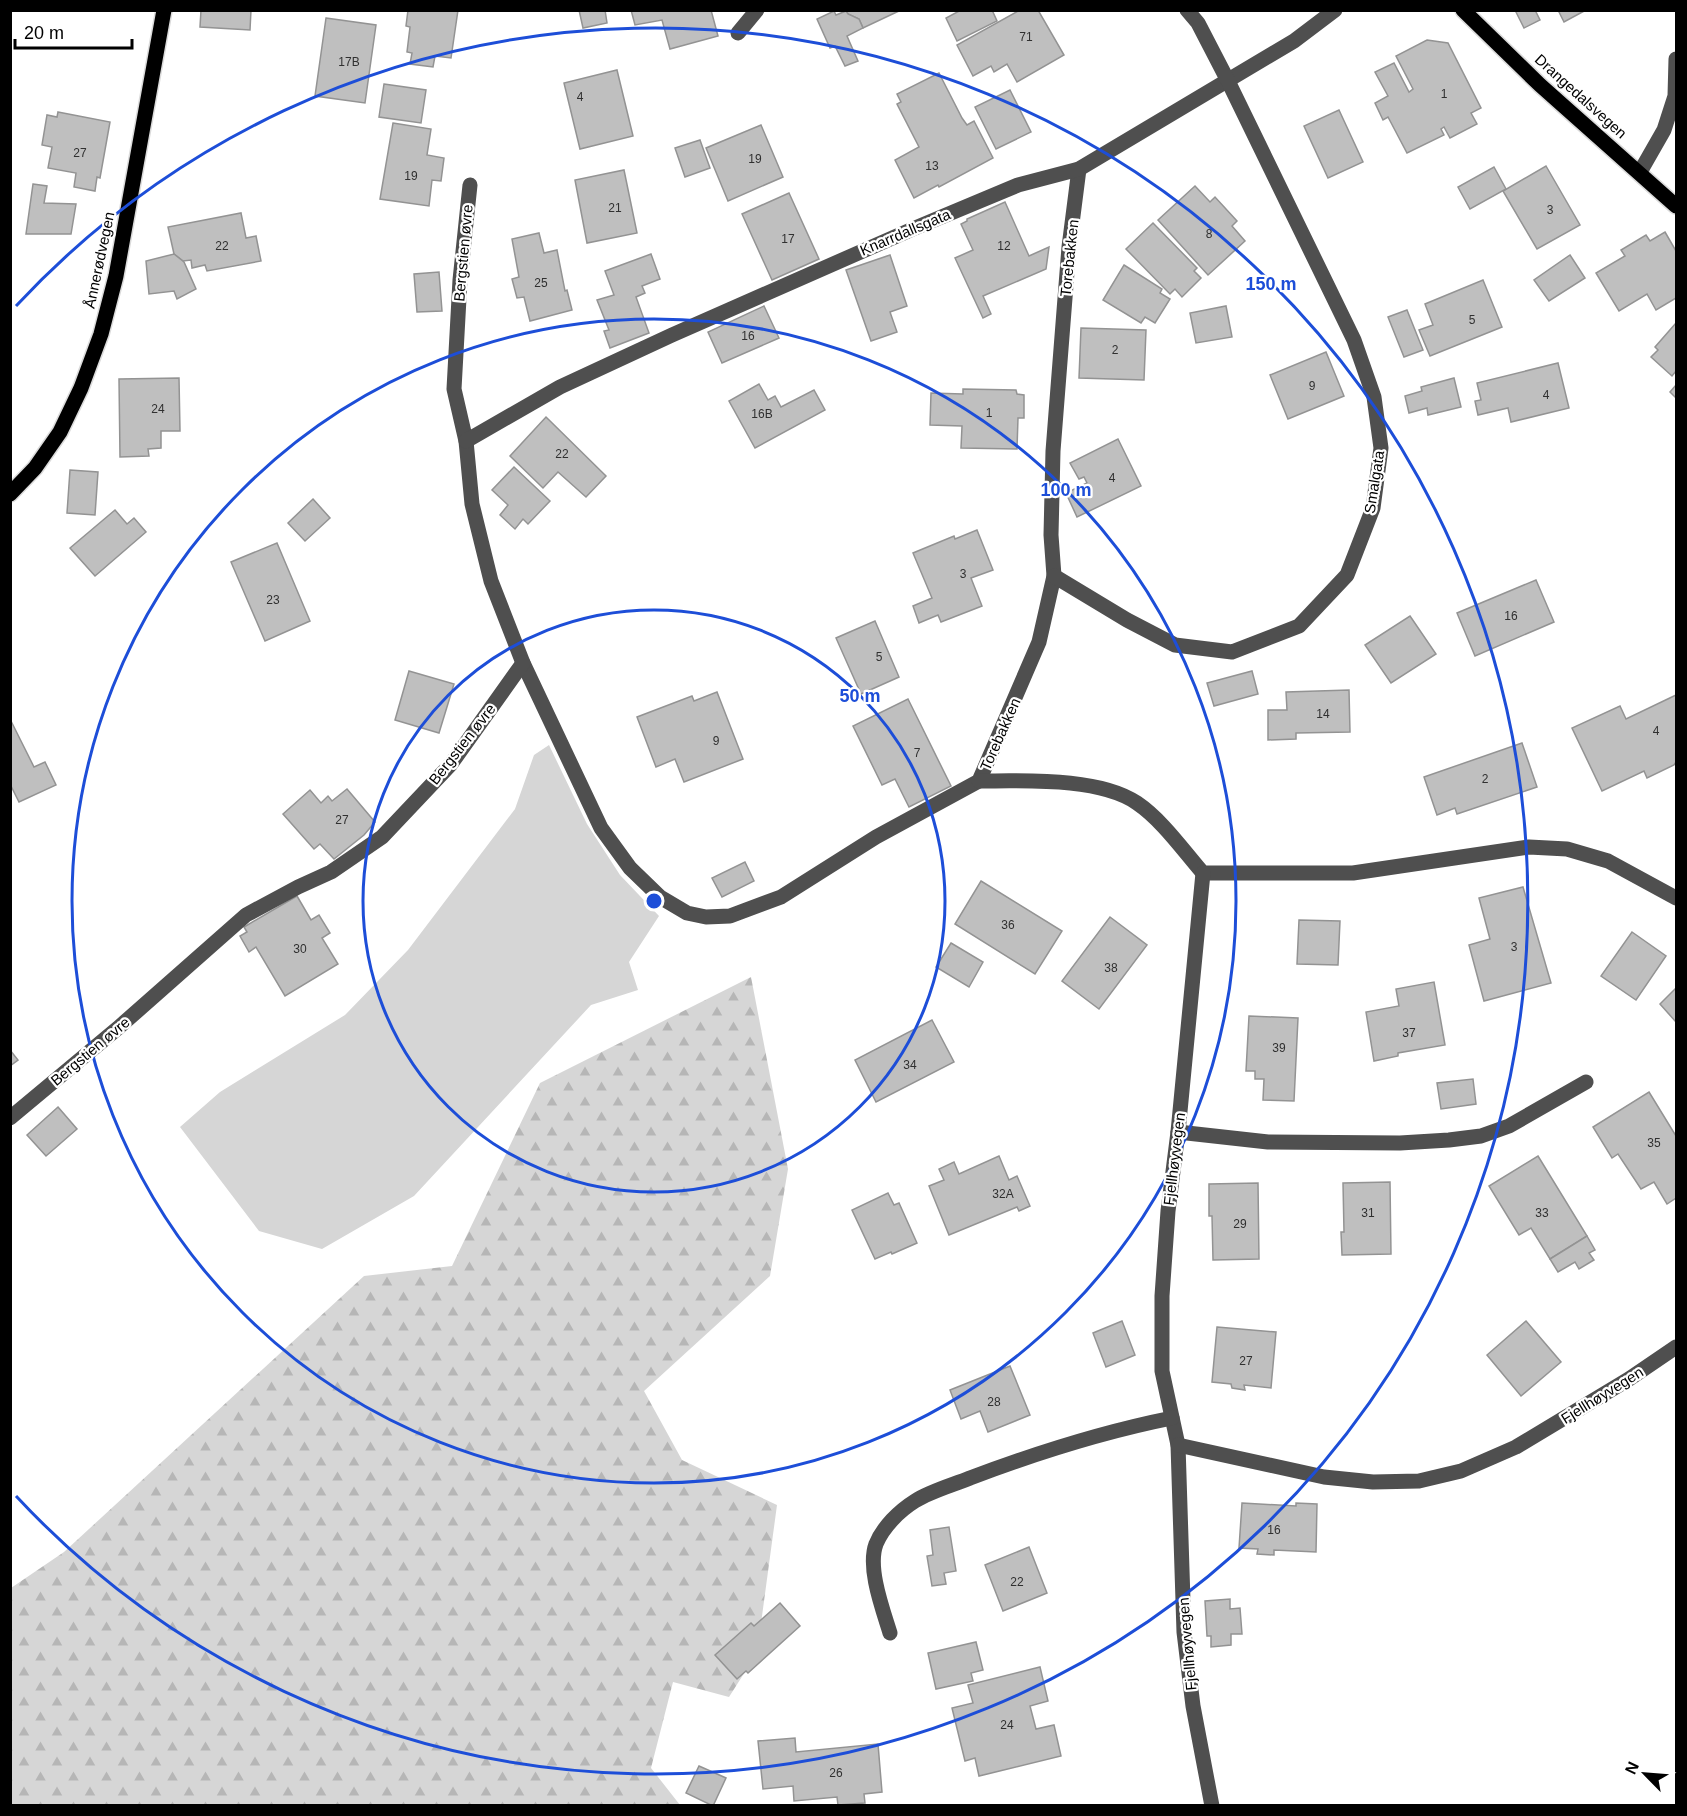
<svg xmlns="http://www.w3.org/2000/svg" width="1687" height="1816" viewBox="0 0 1687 1816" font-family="Helvetica,sans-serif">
  <defs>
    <pattern id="forest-firs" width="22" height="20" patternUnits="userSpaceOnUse" patternTransform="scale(1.5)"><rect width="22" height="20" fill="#d6d6d6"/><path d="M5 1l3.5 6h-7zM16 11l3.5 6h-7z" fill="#b6b6b6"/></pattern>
  </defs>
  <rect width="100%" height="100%" fill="#fff"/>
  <!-- forest -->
  <polygon fill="url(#forest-firs)" points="751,977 788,1169 770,1276 644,1391 682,1460 777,1505 757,1653 729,1697 673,1682 651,1768 680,1805 11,1806 11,1588 64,1552 364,1276 452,1266 540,1083"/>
  <!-- park -->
  <polygon fill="#d6d6d6" points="549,745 587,824 620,875 659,916 629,962 638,990 591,1005 414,1196 322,1249 259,1231 180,1127 220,1092 345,1015 408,950 515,809 534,755"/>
  <!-- building -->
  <g fill="#bfbfbf" stroke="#939393" stroke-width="1.5">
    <polygon points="201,10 251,10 250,30 200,27"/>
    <polygon points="408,10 458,10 451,58 435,56 433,67 410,64 412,53 407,52 410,27 406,26"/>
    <polygon points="579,10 605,10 607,23 583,28"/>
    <polygon points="631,10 711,10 718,36 670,49 662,20 635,25"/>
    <polygon points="901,10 863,28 859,19 848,14 846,10"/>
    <polygon points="961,10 992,10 997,21 957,41 946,18"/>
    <polygon points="1020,10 1038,10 1064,55 1017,82 1007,64 994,72 991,66 973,76 957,45"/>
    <polygon points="1515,10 1535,10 1540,20 1524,28"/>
    <polygon points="1558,10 1586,10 1564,22"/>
    <polygon points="834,11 836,15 846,11 848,14 859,19 863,28 847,36 858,61 845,66 835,46 830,48 817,19"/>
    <polygon points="326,18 376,25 365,103 315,96"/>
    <polygon points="1427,40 1448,43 1481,108 1471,113 1477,124 1450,138 1444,127 1441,129 1444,135 1407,153 1388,117 1383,120 1375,103 1388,96 1375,72 1394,63 1409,92 1413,89 1396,56"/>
    <polygon points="617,70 633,136 580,149 564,83"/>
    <polygon points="939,73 962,118 967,125 974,121 993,158 939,187 938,185 914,198 895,160 919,147 897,104 901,102 897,94"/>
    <polygon points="384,84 426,90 421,123 379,117"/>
    <polygon points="1010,90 1031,132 996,149 975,107"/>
    <polygon points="1339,110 1363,162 1328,178 1304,126"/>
    <polygon points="58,112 110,122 100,178 97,177 95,191 74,187 76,173 48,168 52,147 42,145 47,115 57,117"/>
    <polygon points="393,123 431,129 427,155 444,158 441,181 432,180 429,206 380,199"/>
    <polygon points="761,125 783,177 728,201 706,148"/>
    <polygon points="700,140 710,168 685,177 675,148"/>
    <polygon points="1546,166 1580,225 1537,249 1503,191"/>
    <polygon points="1494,167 1506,189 1470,209 1458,187"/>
    <polygon points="624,170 637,233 587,243 575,180"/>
    <polygon points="33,184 47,186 44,203 76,204 71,234 26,234"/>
    <polygon points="1195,186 1210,202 1215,197 1237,221 1232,226 1245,241 1208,275 1158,220"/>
    <polygon points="789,193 819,259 772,280 742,214"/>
    <polygon points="1005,202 1029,256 1049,247 1046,269 983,296 991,314 983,318 955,258 973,250 961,224 967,221 967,219"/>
    <polygon points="241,213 246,238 256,236 261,261 207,271 205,265 192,268 191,260 183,261 174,254 168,227"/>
    <polygon points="1153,223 1197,268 1194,271 1201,278 1182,297 1175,289 1170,294 1126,249"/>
    <polygon points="1665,232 1676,251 1676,298 1656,310 1647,294 1619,311 1596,273 1625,256 1621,250 1646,235 1650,241"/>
    <polygon points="539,233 544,253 557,250 565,291 567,290 572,310 530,321 524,297 517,298 512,279 519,277 512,239"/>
    <polygon points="174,254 184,262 196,289 177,299 174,291 149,294 146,261"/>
    <polygon points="651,254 660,279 642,286 645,293 636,297 649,333 610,348 604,331 609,330 597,300 614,295 605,271"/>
    <polygon points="890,255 907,306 890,312 897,332 871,341 846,270"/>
    <polygon points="1570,255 1585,278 1549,301 1534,280"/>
    <polygon points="1124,265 1162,289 1160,293 1170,299 1155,323 1145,317 1141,323 1103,300"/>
    <polygon points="439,272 442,311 417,312 414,274"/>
    <polygon points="1483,280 1502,327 1430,356 1419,330 1433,325 1425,304"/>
    <polygon points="764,306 779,338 722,363 708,332"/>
    <polygon points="1226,306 1232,337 1196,343 1190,313"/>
    <polygon points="1407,310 1423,350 1404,357 1388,317"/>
    <polygon points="1676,323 1676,371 1672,376 1651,357 1658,350 1655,347"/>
    <polygon points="1081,328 1146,330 1144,380 1079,378"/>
    <polygon points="1326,352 1344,396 1288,419 1270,375"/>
    <polygon points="1558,363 1569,408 1511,422 1508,408 1478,415 1475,401 1481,400 1477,383"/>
    <polygon points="179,378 180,431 161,431 161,448 148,449 149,456 120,457 119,379"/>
    <polygon points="1454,378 1461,407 1428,415 1427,408 1409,413 1405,396 1422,391 1421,387"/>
    <polygon points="759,384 768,400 775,396 781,407 814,390 825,410 755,448 729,401"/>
    <polygon points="1676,385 1676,398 1670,392"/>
    <polygon points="963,389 1016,390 1017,394 1024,395 1024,418 1018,418 1017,449 961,448 962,426 930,425 931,393 963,394"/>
    <polygon points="546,417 606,476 586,497 558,472 543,488 510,456"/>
    <polygon points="1118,439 1141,486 1077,517 1066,493 1087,483 1084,477 1079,479 1070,463"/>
    <polygon points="514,467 550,501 528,524 523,519 515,529 500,515 508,505 492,490"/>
    <polygon points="70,470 98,472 95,515 67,513"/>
    <polygon points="313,499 330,518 305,541 288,523"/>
    <polygon points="115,510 127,524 134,518 146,532 95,576 70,548"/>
    <polygon points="977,530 993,570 971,578 982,606 941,622 938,615 919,623 913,606 932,598 913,553 954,536 955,539"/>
    <polygon points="277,543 310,621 265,641 231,562"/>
    <polygon points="1536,580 1554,622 1475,656 1457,613"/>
    <polygon points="1410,616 1436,654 1391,683 1365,645"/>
    <polygon points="875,621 899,677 861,694 836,638"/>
    <polygon points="409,671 454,684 439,733 395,720"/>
    <polygon points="1252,671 1258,694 1214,706 1207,683"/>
    <polygon points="1349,690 1350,732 1296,733 1296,739 1268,740 1268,710 1287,710 1286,692"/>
    <polygon points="717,692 743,759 684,782 675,759 656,767 637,717 692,696 694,701"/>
    <polygon points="1676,695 1676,762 1674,765 1647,778 1644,771 1602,791 1572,728 1620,706 1626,719"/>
    <polygon points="908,699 951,786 909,807 895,779 882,785 853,726"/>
    <polygon points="10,719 34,767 45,762 56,785 19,802 10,784"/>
    <polygon points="1522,743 1537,787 1457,814 1455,808 1437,815 1424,777"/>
    <polygon points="347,789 375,822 364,835 334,859 320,844 314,849 283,814 310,790 321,803 328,796 332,801"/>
    <polygon points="745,862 754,881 722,897 712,878"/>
    <polygon points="981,881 1062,931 1035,974 955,924"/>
    <polygon points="1523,887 1551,983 1484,1001 1469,945 1490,939 1479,898"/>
    <polygon points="297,896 311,920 319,915 330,933 322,938 338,964 285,996 256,947 249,952 240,936 247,932 244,927"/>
    <polygon points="1110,917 1147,945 1099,1009 1062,981"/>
    <polygon points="1299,920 1340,921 1338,965 1297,964"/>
    <polygon points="1632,932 1666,956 1636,1000 1601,976"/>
    <polygon points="951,943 983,962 969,987 936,967"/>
    <polygon points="1434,982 1445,1045 1398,1053 1398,1056 1374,1061 1366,1012 1399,1006 1396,989"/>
    <polygon points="1676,988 1676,1022 1660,1004"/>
    <polygon points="1249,1016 1298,1018 1294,1101 1263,1100 1264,1079 1255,1079 1255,1071 1246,1071"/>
    <polygon points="932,1020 954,1062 876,1102 855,1060"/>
    <polygon points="10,1050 18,1060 10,1066"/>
    <polygon points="1473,1079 1476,1104 1441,1109 1437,1083"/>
    <polygon points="1649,1092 1676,1136 1676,1198 1667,1204 1654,1182 1641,1189 1618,1154 1612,1158 1593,1127"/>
    <polygon points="58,1107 77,1129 46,1156 27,1135"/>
    <polygon points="999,1156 1009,1180 1017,1176 1030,1206 1019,1211 1017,1207 949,1235 929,1186 944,1180 939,1169 954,1162 959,1174"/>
    <polygon points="1538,1156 1587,1236 1550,1259 1531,1228 1519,1235 1489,1186"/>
    <polygon points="1390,1182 1391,1254 1342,1255 1341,1232 1344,1232 1343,1183"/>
    <polygon points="1258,1183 1259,1259 1213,1260 1212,1216 1209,1216 1209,1184"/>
    <polygon points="888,1193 894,1205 899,1203 917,1243 892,1254 891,1252 875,1259 852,1210"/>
    <polygon points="1587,1236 1595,1250 1589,1253 1594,1260 1579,1269 1575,1262 1558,1272 1550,1259"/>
    <polygon points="1122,1321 1135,1355 1106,1367 1093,1333"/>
    <polygon points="1526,1321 1561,1362 1521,1396 1487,1355"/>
    <polygon points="1217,1327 1276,1332 1271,1388 1244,1385 1245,1390 1232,1388 1231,1384 1212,1382"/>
    <polygon points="1010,1366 1030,1415 988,1432 980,1411 961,1419 950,1390"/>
    <polygon points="1242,1503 1296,1506 1296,1503 1317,1504 1316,1552 1274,1550 1274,1555 1257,1554 1258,1549 1239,1548"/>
    <polygon points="949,1527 956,1571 944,1573 946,1584 932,1586 927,1556 933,1555 930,1530"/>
    <polygon points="1029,1547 1047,1593 1003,1611 985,1565"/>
    <polygon points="1230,1599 1230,1609 1240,1608 1242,1634 1231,1634 1231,1645 1211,1647 1211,1636 1207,1636 1205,1601"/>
    <polygon points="780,1603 800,1626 748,1673 746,1671 737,1679 715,1655 751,1623 754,1626"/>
    <polygon points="976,1642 983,1670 971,1673 973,1681 936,1689 928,1653"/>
    <polygon points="1040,1667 1048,1701 1030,1706 1036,1729 1054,1725 1061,1756 979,1776 975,1758 965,1761 952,1708 973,1703 968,1685"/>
    <polygon points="795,1738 796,1752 878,1744 882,1792 864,1794 865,1803 838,1805 837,1797 794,1801 793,1786 763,1789 758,1741"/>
    <polygon points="699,1766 726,1778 713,1806 686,1793"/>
  </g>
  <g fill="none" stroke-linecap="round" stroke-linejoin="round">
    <!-- major casing -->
    <g stroke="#dbdbdb" stroke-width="18">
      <g id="major">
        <polyline points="1463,10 1540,85 1676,206"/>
        <polyline points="10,494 35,468 60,432 81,388 101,334 116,276 164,10"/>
      </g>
    </g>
    <!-- minor -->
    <g stroke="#4f4f4f" stroke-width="15">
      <polyline points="738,33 757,10"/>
      <polyline points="1640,172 1664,130 1675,96 1676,59"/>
      <polyline points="470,185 460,280 454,389 466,441 472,504 491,581 523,663 601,828 630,868 660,897 687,913 706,917 730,916 781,897 876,837 979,781 1039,642 1054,576 1051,535 1053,451 1069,247 1079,169"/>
      <polyline points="466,441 560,387 672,335 915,228 1018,185 1079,169 1294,41 1335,10"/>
      <polyline points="1054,576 1127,620 1175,645 1232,652 1299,626 1347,575 1373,508 1381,448 1374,397 1354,340 1227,79 1198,23 1187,10"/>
      <path d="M979 781C1024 781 1099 777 1137 803 1162 820 1183 850 1203 873H1353L1529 847 1567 849 1608 861 1676 898"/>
      <polyline points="1203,873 1178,1132 1168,1211 1162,1296 1162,1371 1178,1445 1184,1632 1193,1706 1212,1806"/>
      <polyline points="10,1118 118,1028 246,915 298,887 331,872 382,837 451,764 523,663"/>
      <polyline points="1178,1132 1268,1142 1400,1143 1449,1140 1481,1136 1509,1126 1586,1082"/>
      <polyline points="1178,1445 1324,1477 1373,1482 1419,1481 1461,1471 1516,1447 1629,1379 1676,1347"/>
      <path d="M890 1633C883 1610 867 1568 876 1544 883 1527 899 1511 915 1501 931 1491 953 1485 970 1478 1036 1453 1102 1432 1172 1418"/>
    </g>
    <!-- major -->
    <use href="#major" stroke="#000" stroke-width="15"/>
  </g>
  <!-- distance rings -->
  <g fill="none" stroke="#1d4ed8" stroke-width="3">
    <circle cx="654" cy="901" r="291"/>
    <circle cx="654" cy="901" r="582"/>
    <path d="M16 306A873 873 0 1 1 16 1496"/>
  </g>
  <g text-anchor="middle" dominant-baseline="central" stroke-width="4.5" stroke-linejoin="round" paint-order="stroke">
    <!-- number labels -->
    <g font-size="12" fill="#303030">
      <text x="1026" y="37">71</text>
      <text x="349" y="62">17B</text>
      <text x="1444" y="94">1</text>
      <text x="580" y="97">4</text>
      <text x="80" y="153">27</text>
      <text x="755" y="159">19</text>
      <text x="932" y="166">13</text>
      <text x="411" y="176">19</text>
      <text x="615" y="208">21</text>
      <text x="1550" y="210">3</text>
      <text x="1209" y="234">8</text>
      <text x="788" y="239">17</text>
      <text x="222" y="246">22</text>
      <text x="1004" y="246">12</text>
      <text x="541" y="283">25</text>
      <text x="1472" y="320">5</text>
      <text x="748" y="336">16</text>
      <text x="1115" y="350">2</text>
      <text x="1312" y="386">9</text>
      <text x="1546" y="395">4</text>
      <text x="158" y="409">24</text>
      <text x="989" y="413">1</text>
      <text x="762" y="414">16B</text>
      <text x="562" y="454">22</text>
      <text x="1112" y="478">4</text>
      <text x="963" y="574">3</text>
      <text x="273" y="600">23</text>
      <text x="1511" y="616">16</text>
      <text x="879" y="657">5</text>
      <text x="1323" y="714">14</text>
      <text x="1656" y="731">4</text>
      <text x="716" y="741">9</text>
      <text x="917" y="753">7</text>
      <text x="1485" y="779">2</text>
      <text x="342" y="820">27</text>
      <text x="1008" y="925">36</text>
      <text x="1514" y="947">3</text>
      <text x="300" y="949">30</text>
      <text x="1111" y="968">38</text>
      <text x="1409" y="1033">37</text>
      <text x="1279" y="1048">39</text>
      <text x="910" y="1065">34</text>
      <text x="1654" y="1143">35</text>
      <text x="1003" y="1194">32A</text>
      <text x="1368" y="1213">31</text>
      <text x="1542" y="1213">33</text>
      <text x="1240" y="1224">29</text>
      <text x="1246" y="1361">27</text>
      <text x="994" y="1402">28</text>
      <text x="1274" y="1530">16</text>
      <text x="1017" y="1582">22</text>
      <text x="1007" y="1725">24</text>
      <text x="836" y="1773">26</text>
    </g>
    <!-- street labels -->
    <g font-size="15" fill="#000" stroke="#fff">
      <text transform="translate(1581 96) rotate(42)">Drangedalsvegen</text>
      <text transform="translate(905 232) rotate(-23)">Knarrdallsgata</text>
      <text transform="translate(463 253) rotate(-85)">Bergstien øvre</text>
      <text transform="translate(1069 258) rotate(-84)">Torebakken</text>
      <text transform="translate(99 260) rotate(-78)">Ånnerødvegen</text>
      <text transform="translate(1374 482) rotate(-81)">Smalgata</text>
      <text transform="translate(1000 734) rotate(-66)">Torebakken</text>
      <text transform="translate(462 744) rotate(-52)">Bergstien øvre</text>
      <text transform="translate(90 1051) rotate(-40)">Bergstien øvre</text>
      <text transform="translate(1174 1159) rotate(-83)">Fjellhøyvegen</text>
      <text transform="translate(1602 1395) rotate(-32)">Fjellhøyvegen</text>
      <text transform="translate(1187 1644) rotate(-95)">Fjellhøyvegen</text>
    </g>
  </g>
  <circle cx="654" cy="901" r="9" fill="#1d4ed8" stroke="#fff" stroke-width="3"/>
  <g font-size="18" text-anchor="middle" font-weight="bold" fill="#1d4ed8" stroke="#fff" stroke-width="4.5" stroke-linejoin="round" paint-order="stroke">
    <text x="1271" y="290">150 m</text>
    <text x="1066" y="496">100 m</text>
    <text x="860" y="702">50 m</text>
  </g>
  <!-- border -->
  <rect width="1687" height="1816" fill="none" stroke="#000000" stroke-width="24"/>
  <!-- north arrow -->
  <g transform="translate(1645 1774) rotate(295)" stroke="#ffffff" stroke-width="4.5" paint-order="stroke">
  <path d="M0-4.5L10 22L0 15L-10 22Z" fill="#000000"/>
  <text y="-9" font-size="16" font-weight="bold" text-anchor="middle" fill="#000000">N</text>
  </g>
  <!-- scale -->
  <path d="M15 39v9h117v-9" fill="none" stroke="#000000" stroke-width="3"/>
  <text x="24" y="39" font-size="18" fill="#000000" stroke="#ffffff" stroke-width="4.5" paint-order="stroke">20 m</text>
</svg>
